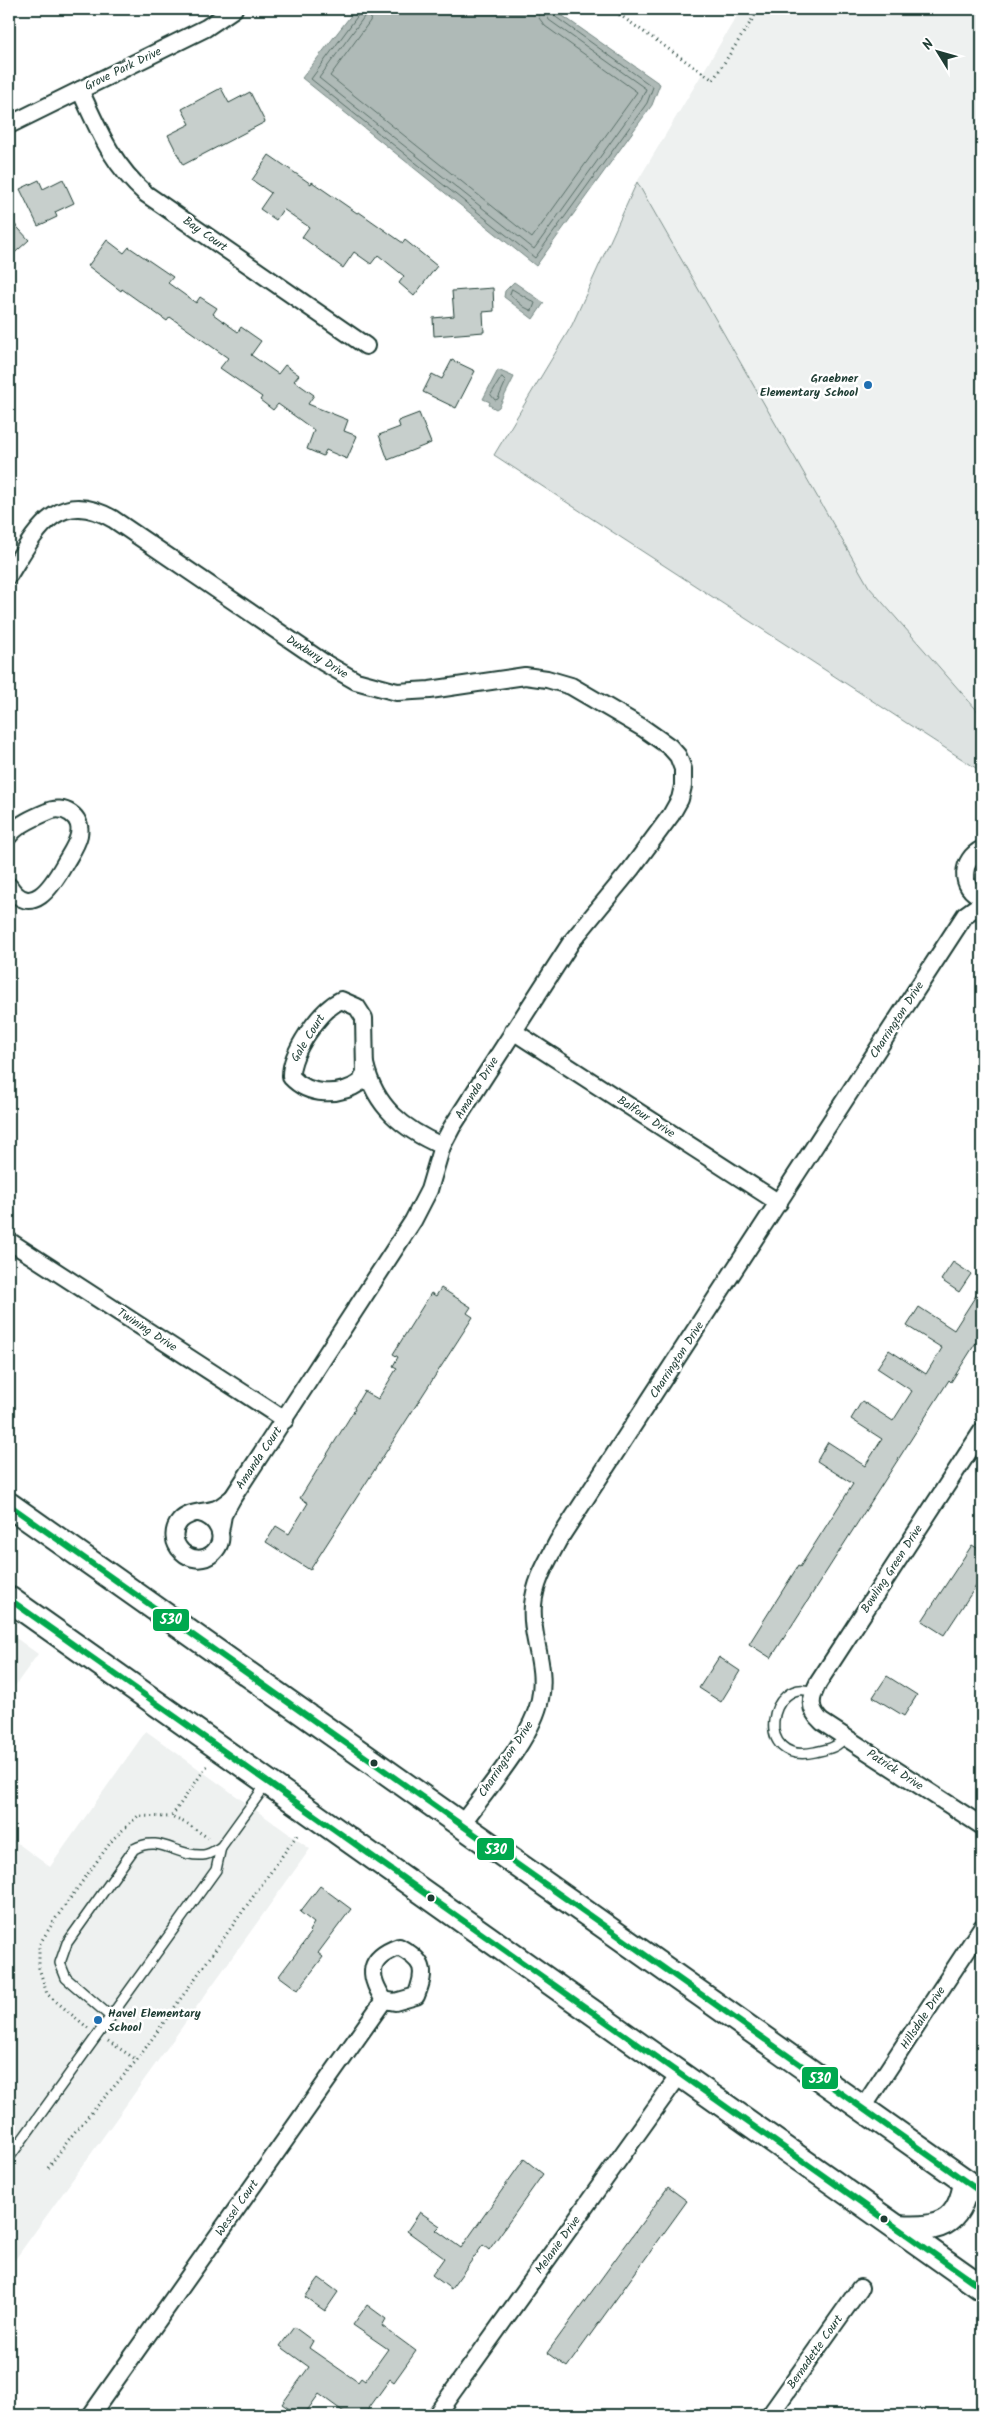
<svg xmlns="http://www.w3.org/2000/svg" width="991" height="2424" viewBox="0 0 991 2424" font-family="Kalam,sans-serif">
  <rect width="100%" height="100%" fill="#fff"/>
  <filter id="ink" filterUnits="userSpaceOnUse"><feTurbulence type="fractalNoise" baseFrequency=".02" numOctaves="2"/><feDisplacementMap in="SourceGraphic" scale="10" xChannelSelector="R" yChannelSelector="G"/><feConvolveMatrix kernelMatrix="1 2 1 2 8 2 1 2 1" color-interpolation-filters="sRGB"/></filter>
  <g filter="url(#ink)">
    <!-- built -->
    <g fill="#eef1f0">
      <polygon points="741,9 982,9 982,716 869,587 637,182"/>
      <polygon points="9,1633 38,1654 9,1694"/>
      <polygon points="146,1731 310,1849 9,2268 9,1837 50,1867"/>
    </g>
    <!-- green -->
    <polygon fill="#dee3e2" stroke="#7e908b" points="637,182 869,587 982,716 982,772 494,455 572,325"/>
    <!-- water -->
    <g fill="#afbab7" stroke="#758883">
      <polygon points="356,9 553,9 660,84 652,105 536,266 302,78"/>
      <polygon points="514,282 544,303 533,319 504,297 505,291"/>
      <polygon points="498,370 514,377 499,407 496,409 489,405 490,402 483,399"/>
    </g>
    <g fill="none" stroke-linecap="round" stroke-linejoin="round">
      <!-- shore -->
      <g stroke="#596f68" stroke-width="1">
        <polyline points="360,9 359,14 311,79 535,258 647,103 653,87 553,15 551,9"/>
        <polyline points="366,9 364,17 319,78 534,249 641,100 646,89 549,20 544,9"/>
        <polyline points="374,9 370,21 330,76 532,238 637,92 545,26 539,18 537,9"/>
        <polygon points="512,289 535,303 532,311 524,307 510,295"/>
        <polygon points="502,377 506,381 498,399 495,400 491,395"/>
      </g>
    </g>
    <!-- building -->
    <g fill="#c7cfcc" stroke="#1f3d34">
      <polygon points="221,88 229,103 250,92 265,122 183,165 168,135 190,124 182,109"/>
      <polygon points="269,155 311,184 312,182 357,213 359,212 403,243 405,240 437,266 414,296 399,283 404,276 378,255 371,264 354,252 343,268 302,237 309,227 283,209 276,220 260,209 271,193 252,180"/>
      <polygon points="63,179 74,203 55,212 57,217 38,226 20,189 39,180 43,189"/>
      <polygon points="9,218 29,240 9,258"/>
      <polygon points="107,240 124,253 129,247 173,277 168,283 196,303 200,297 217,308 213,314 238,332 241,327 261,341 251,355 278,374 285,365 299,375 294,381 314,395 308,404 348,420 344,431 357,436 347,459 326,450 323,456 307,449 314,430 278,404 273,410 260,400 262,397 220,368 228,358 170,317 167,321 122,289 121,291 88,266"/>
      <polygon points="493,288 494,311 483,312 484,332 434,336 433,318 454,316 452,291"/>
      <polygon points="452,360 475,371 456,408 423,392 432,374 442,379"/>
      <polygon points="419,413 431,443 388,460 379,435 400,427 398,421"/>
      <polygon points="953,1262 971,1274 959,1292 941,1280"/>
      <polygon points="982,1286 982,1333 951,1382 949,1380 771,1658 749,1644 798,1566 800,1567 853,1484 817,1461 828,1442 865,1466 882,1439 851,1419 862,1401 893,1421 912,1391 877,1368 889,1350 926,1374 942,1348 907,1326 919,1307 954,1330"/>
      <polygon points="441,1288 471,1307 467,1313 473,1317 310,1570 266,1542 276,1526 289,1534 308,1503 300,1498 355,1409 354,1408 364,1391 378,1399 397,1368 393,1366 398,1357 393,1354 431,1293 436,1296"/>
      <polygon points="972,1545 982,1551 982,1577 944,1635 922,1621"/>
      <polygon points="719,1657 740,1671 721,1702 699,1688"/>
      <polygon points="887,1676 917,1695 904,1716 873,1697"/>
      <polygon points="320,1886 351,1909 318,1953 323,1957 298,1990 279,1976 311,1933 309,1931 314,1923 300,1912"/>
      <polygon points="524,2159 543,2174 489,2250 483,2245 451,2289 432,2275 444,2258 407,2231 420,2212 440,2226 436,2230 461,2248"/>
      <polygon points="668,2187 687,2201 567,2367 547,2353"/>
      <polygon points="319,2278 338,2292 325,2311 305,2297"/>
      <polygon points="367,2305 386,2319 382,2326 416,2351 394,2382 390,2379 364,2415 348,2415 319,2394 304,2415 298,2415 282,2404 309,2367 280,2346 294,2327 313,2341 309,2348 358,2382 361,2378 365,2381 388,2349 353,2325"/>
    </g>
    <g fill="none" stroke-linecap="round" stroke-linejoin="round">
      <!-- service casing -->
      <g stroke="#1f3d34" stroke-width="12">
        <g id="service">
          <path d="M813 1692C769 1675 752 1766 815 1752 828 1749 837 1748 845 1737"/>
          <path d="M111 2017 66 1978 60 1963 67 1943 134 1849C160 1834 176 1857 203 1855 209 1855 216 1850 221 1847"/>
          <polyline points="9,2139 18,2145"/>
          <polyline points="9,2158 216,1870 221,1847 268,1782"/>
        </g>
      </g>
      <!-- minor casing -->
      <g stroke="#1f3d34" stroke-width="20">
        <g id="minor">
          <path d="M80 90C99 131 111 163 146 194L366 346"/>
          <polyline points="9,125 206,28 234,9"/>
          <path d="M9 575C35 533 56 486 113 519L323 662 356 681 397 692 430 690 525 676 547 679 571 686 643 728 670 747 678 756 683 769V786L680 799 671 815 631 869 572 941 452 1127 442 1146 429 1190 413 1221 233 1497 223 1515 220 1532"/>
          <path d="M9 836C16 825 35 817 47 812 63 804 83 816 79 835 77 845 69 856 64 865 52 886 31 919 9 886"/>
          <path d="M982 849C961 859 958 888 982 897"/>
          <path d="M341 1000 357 1007 364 1018 365 1072 361 1082C339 1097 309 1096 291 1077 290 1053 320 1010 341 1000Z"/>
          <polyline points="513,1031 779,1203"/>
          <path d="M365 1064C375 1107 403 1129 442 1146"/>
          <polyline points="9,1241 285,1420"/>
          <path d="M982 1431 818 1683C810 1699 808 1709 822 1722L982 1826"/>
          <path d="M199 1513C217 1517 229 1538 213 1553 192 1571 162 1542 180 1521 189 1511 204 1513 216 1509 221 1507 227 1502 232 1498"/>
          <path d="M461 1825C484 1793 533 1737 540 1699 547 1665 530 1637 533 1605 535 1581 547 1562 558 1541L965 915 982 903"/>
          <path d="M399 1947C424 1961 427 1969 416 1996L395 2002 384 2000C367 1974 368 1958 399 1947Z"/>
          <polyline points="862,2109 982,1927"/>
          <polyline points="91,2415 384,2000"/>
          <polyline points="436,2415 680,2074"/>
          <polyline points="770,2415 860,2288"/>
        </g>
      </g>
      <!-- secondary casing -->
      <g stroke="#1f3d34" stroke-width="28">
        <g id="secondary">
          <polyline points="9,1505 982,2193"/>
          <polyline points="9,1599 982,2288"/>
          <path d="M898 2228C937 2231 960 2225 966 2182"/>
        </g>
      </g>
      <!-- path -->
      <g stroke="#1f3d34" stroke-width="3" stroke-dasharray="1 4" stroke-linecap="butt">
        <polyline points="611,9 713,80 759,9"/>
        <polyline points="207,1766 171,1817 186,1823 208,1838"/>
        <polyline points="88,2028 47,1994 39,1968 39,1945 56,1918 113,1839 138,1816 171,1817"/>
        <polyline points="108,2041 137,2060"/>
        <polyline points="48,2168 73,2134 137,2060 297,1835"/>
      </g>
      <!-- service -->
      <use href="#service" stroke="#fff" stroke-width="9"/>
      <!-- minor -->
      <use href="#minor" stroke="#fff" stroke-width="16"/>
      <!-- secondary -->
      <use href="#secondary" stroke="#fff" stroke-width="24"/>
      <!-- bus-1 casing -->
      <g stroke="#fff" stroke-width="10">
        <g id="bus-1">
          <polyline points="9,1505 982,2193"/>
          <polyline points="9,1599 982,2288"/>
        </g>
      </g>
      <!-- bus-1 -->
      <use href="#bus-1" stroke="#00a94e" stroke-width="6"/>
    </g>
  </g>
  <!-- markers -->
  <g fill="#1f6fb2" stroke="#fff" stroke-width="2">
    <circle cx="868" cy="385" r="5"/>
    <circle cx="98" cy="2020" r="5"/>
  </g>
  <g fill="#1f3d34" stroke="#fff" stroke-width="2">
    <circle cx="374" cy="1763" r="4.5"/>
    <circle cx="431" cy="1898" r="4.5"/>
    <circle cx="884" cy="2219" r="4.5"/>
  </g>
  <g text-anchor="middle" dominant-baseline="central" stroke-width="5" stroke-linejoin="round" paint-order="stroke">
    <!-- street labels -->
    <g font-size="12" fill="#1f3d34" stroke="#fff">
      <text transform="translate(123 69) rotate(-26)">Grove Park Drive</text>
      <text transform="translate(205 234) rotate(35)">Bay Court</text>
      <text transform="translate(317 657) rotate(32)">Duxbury Drive</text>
      <text transform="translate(897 1020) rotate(-57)">Charrington Drive</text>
      <text transform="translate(308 1038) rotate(-58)">Gale Court</text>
      <text transform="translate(477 1088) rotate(-58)">Amanda Drive</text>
      <text transform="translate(646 1117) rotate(33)">Balfour Drive</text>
      <text transform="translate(147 1330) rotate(33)">Twining Drive</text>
      <text transform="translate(677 1360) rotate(-57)">Charrington Drive</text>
      <text transform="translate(259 1458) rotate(-56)">Amanda Court</text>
      <text transform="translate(892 1569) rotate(-57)">Bowling Green Drive</text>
      <text transform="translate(506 1759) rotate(-56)">Charrington Drive</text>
      <text transform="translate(895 1770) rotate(33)">Patrick Drive</text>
      <text transform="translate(923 2018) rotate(-57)">Hillsdale Drive</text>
      <text transform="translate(237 2208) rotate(-55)">Wessel Court</text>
      <text transform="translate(558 2245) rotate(-54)">Melanie Drive</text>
      <text transform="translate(815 2352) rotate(-55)">Bernadette Court</text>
    </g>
    <!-- poi labels -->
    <g font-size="12" font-weight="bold" fill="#1f3d34" stroke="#fff" text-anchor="end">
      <text x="858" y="378">Graebner<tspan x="858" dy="14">Elementary School</tspan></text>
      <text x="108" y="2013" text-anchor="start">Havel Elementary<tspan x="108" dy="14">School</tspan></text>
    </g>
  </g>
  <g stroke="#fff" stroke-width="2">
    <rect x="152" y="1608" width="38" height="24" rx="5" fill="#00a94e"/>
    <rect x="476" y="1837" width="39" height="24" rx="5" fill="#00a94e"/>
    <rect x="801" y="2066" width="38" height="24" rx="5" fill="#00a94e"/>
  </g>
  <g font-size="14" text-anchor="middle" font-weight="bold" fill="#fff">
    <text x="171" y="1624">530</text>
    <text x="496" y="1854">530</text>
    <text x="820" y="2083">530</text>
  </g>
  <!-- margin -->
  <rect width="991" height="2424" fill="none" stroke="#fff" stroke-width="30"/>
  <rect x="15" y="15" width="961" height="2394" fill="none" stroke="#1f3d34" stroke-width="2" filter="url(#ink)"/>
  <!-- north arrow -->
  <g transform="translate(938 52) rotate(307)" stroke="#ffffff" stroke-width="4" paint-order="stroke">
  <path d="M0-4L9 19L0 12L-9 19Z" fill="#1f3d34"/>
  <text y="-8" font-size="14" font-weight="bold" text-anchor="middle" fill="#1f3d34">N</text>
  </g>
</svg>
